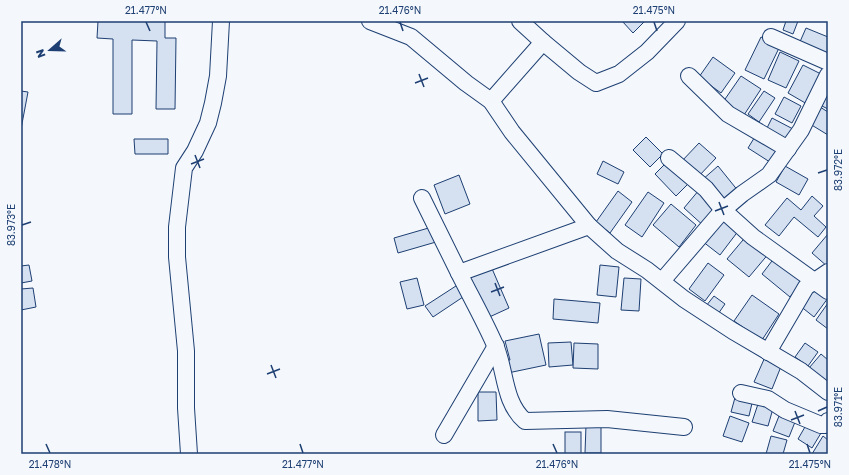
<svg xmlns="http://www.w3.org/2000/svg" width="849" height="475" viewBox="0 0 849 475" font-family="'Golos Text',sans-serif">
  <rect width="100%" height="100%" fill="#f4f7fb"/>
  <!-- building -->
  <g fill="#d5e0f0" stroke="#1d3f73">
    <polygon points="98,21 165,21 165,38 176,38 175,109 156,109 157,41 132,40 132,114 113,114 113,39 97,38"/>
    <polygon points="622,21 645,21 633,33"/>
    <polygon points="786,21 798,21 793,34 783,30"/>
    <polygon points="806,28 828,37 828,57 799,44"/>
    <polygon points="761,37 780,46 764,79 745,70"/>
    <polygon points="780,52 799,61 786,88 768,80"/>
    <polygon points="713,57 735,73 721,93 699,77"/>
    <polygon points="803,65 823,75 807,104 788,93"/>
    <polygon points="741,76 761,89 744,115 723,102"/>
    <polygon points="828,88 828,109 818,104"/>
    <polygon points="21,91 28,92 21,129"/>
    <polygon points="764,91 775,98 759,122 748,114"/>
    <polygon points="784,97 801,106 792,123 775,114"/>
    <polygon points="820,107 828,112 828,135 810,124"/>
    <polygon points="772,118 793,129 785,143 765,132"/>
    <polygon points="756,135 781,151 773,164 748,148"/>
    <polygon points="646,137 663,154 650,167 633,150"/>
    <polygon points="134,139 168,139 168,154 135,154"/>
    <polygon points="699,143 716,158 698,177 681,162"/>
    <polygon points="669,160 690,182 676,196 655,174"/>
    <polygon points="603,161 624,172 618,184 597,174"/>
    <polygon points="718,166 739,192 723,205 702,180"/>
    <polygon points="785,166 808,179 799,195 776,182"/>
    <polygon points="459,175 470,204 445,214 434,185"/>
    <polygon points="699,190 721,209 705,227 684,208"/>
    <polygon points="618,191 632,202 610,233 596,222"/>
    <polygon points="648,192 664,203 642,237 625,225"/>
    <polygon points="812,196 823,206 814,216 826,227 818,237 794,217 779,236 765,225 787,198 801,210"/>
    <polygon points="671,204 696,225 679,247 653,225"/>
    <polygon points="721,217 739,230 720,255 702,241"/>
    <polygon points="432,227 436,242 398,253 394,238"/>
    <polygon points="748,234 770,252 749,277 727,259"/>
    <polygon points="828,234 828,267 812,253"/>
    <polygon points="775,257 803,280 790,297 762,274"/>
    <polygon points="708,263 724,275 705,301 689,289"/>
    <polygon points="490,264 509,308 485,319 466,275"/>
    <polygon points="29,265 32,281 21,283 21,266"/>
    <polygon points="600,265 619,267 616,297 597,295"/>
    <polygon points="417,278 424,305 407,309 400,282"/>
    <polygon points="624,278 641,279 639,311 621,310"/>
    <polygon points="459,284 466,295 433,317 425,306"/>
    <polygon points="814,285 828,298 814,317 799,305"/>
    <polygon points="33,288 36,307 21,310 21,289"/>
    <polygon points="752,295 779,314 762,340 734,321"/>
    <polygon points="714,296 725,304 718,314 706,306"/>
    <polygon points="554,299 600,303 598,323 553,319"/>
    <polygon points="828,303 828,329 816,320"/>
    <polygon points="539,334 546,365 503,374 500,362 510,360 505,341"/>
    <polygon points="571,342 573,365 549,367 548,343"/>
    <polygon points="574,343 598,344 598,369 573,368"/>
    <polygon points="805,343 818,352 808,366 795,357"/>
    <polygon points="821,354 828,360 828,385 809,368"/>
    <polygon points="765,357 782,364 772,389 754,382"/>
    <polygon points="478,392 496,392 497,420 478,421"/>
    <polygon points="736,394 753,399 749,416 731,412"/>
    <polygon points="759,401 774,405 768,426 752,422"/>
    <polygon points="781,411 797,417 789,437 773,431"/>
    <polygon points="730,416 749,423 742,442 723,436"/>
    <polygon points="809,420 824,428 812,448 798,439"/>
    <polygon points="586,425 601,425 601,453 585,453"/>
    <rect x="565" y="432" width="16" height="22"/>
    <polygon points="771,436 787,440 783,454 766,454"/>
    <polygon points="823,436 828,440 828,454 812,454"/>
  </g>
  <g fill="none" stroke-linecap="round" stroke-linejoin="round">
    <!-- minor casing -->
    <g stroke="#1d3f73" stroke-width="18">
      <g id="minor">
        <polyline points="370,21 411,37 466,83 491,101 512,132 589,226 617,251 647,270 684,299 733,331 801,371 828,392"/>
        <polyline points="771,37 828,62"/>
        <polyline points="543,42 579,72 596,83 619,74 647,52 677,21"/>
        <polyline points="689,76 728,114 788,149"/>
        <polyline points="491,101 543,42 520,21"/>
        <polyline points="669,158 706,189 723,210 753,237 828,291"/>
        <polyline points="422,198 459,273"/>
        <path d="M589 226 459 273C471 297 484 320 495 345 506 370 503 402 525 421L607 419 684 427"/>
        <polyline points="662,281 723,210 742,194 769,175 801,130 828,75"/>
        <polyline points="768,352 806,287 828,272"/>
        <polyline points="741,393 768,399 785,410 821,425 825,425 828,421"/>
        <polyline points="444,435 496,346"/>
        <polyline points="189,454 186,408 186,351 177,257 177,227 184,168 195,151 208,123 213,103 218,76 221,21"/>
      </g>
    </g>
    <!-- minor -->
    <use href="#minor" stroke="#f4f7fb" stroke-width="16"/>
  </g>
  <!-- ticks -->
  <path fill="none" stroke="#1d3f73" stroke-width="1.5" d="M146 22 150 31M400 22 403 31M654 22 657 31M419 74 424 87M415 83 428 78M195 155 200 168M191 164 204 159M818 173 827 170M719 202 724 215M715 211 728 206M22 225 31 222M495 283 500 296M491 292 504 287M271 365 276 378M267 374 280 369M795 411 800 424M818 411 827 407M791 420 804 415M46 444 50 453M300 444 303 453M553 444 557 453M807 444 810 453"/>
  <!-- border -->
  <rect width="849" height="475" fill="none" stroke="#f4f7fb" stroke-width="44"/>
  <!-- north arrow -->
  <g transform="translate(50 50) rotate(250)" stroke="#f4f7fb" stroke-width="3" paint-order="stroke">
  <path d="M0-3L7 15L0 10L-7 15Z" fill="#1d3f73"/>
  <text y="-6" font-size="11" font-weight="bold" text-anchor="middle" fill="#1d3f73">N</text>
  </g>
  <rect x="22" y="22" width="805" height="431" fill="none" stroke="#1d3f73" stroke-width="1.5"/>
  <g font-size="10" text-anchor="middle" fill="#1d3f73">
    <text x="146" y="14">21.477°N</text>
    <text x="400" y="14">21.476°N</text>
    <text x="654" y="14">21.475°N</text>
    <text transform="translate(838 170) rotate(-90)" y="4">83.972°E</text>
    <text transform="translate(11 225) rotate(-90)" y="4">83.973°E</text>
    <text transform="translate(838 407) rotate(-90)" y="4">83.971°E</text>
    <text x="50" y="468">21.478°N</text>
    <text x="303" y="468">21.477°N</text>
    <text x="557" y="468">21.476°N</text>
    <text x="810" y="468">21.475°N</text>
  </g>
</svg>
